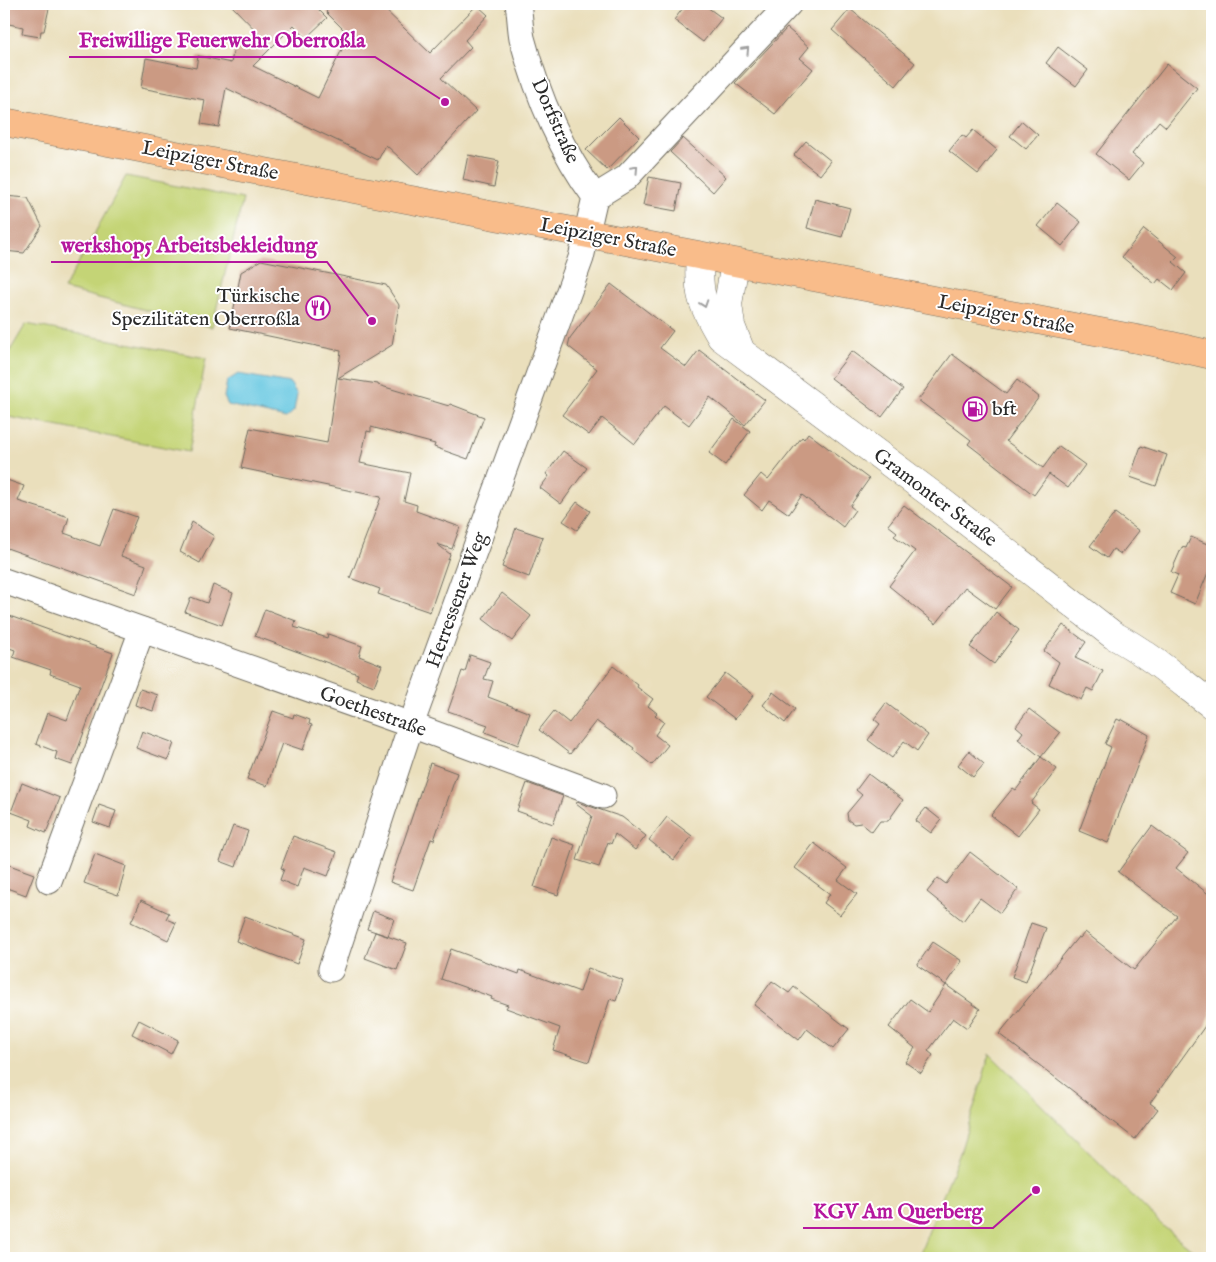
<svg xmlns="http://www.w3.org/2000/svg" width="1216" height="1262" viewBox="0 0 1216 1262" font-family="'IM FELL English',serif">
  <rect width="100%" height="100%" fill="#fff"/>
  <filter id="ink" filterUnits="userSpaceOnUse"><feTurbulence type="fractalNoise" baseFrequency=".02" numOctaves="2"/><feDisplacementMap in="SourceGraphic" scale="10" xChannelSelector="R" yChannelSelector="G"/><feConvolveMatrix kernelMatrix="1 2 1 2 8 2 1 2 1" color-interpolation-filters="sRGB"/></filter>
  <filter id="wash" filterUnits="userSpaceOnUse"><feTurbulence type="fractalNoise" baseFrequency=".0096" numOctaves="4" result="noise"/><feDisplacementMap in="SourceGraphic" scale="20" xChannelSelector="R" yChannelSelector="G"/><feGaussianBlur stdDeviation="1.12" result="paint"/><feColorMatrix in="noise" values="0 0 0 0 0 0 0 0 0 0 0 0 0 0 0 0 0 1.4 0 .05"/><feComposite in="paint" operator="in"/></filter>
  <g filter="url(#wash)">
    <rect width="100%" height="100%" fill="#eadfbc"/>
    <!-- green -->
    <g fill="#c4d476" stroke="#788050">
      <polygon points="126,176 243,199 212,327 64,289"/>
      <polygon points="26,324 206,358 189,452 4,416 4,361"/>
      <polygon points="990,1054 1164,1227 1203,1258 918,1258 960,1153"/>
    </g>
    <!-- water -->
    <polygon fill="#62c6e0" stroke="#467886" points="238,374 290,383 297,394 294,411 286,418 228,405 224,397 227,381"/>
    <g id="blocks">
      <!-- building -->
      <g fill="#cb9a83">
        <polygon points="6,4 50,4 44,31 41,31 40,37 22,34 23,27 4,23"/>
        <polygon points="230,4 313,4 327,18 306,38 294,25 272,47"/>
        <polygon points="334,4 379,4 430,53 477,5 488,15 465,40 471,47 441,78 476,111 418,175 386,145 378,160 226,88 219,127 201,124 205,100 141,88 146,58 196,68 198,56 231,63 235,43 270,49 253,66 318,98 349,35 326,12"/>
        <polygon points="686,4 703,4 722,18 703,42 674,20"/>
        <polygon points="850,9 915,63 896,86 832,30"/>
        <polygon points="787,28 809,47 800,58 813,69 775,114 735,83"/>
        <polygon points="1058,47 1088,70 1076,86 1046,63"/>
        <polygon points="1167,64 1197,88 1166,127 1159,121 1132,154 1143,163 1129,180 1096,154"/>
        <polygon points="619,117 639,137 607,170 586,150"/>
        <polygon points="1022,121 1038,135 1026,149 1010,136"/>
        <polygon points="973,130 997,150 978,174 949,151 962,135 966,138"/>
        <polygon points="683,138 726,177 713,192 670,152"/>
        <polygon points="806,141 831,161 820,175 794,155"/>
        <polygon points="468,155 499,161 494,187 463,180"/>
        <polygon points="649,177 681,183 676,211 643,205"/>
        <polygon points="4,196 28,198 42,226 24,253 4,251"/>
        <polygon points="815,199 850,208 842,237 807,228"/>
        <polygon points="1057,203 1081,222 1062,246 1038,226"/>
        <polygon points="1144,229 1178,257 1173,262 1186,273 1173,290 1159,279 1155,284 1122,257"/>
        <polygon points="261,260 386,285 399,305 392,345 338,378 378,384 378,385 449,406 450,404 484,417 468,459 434,447 435,444 371,427 371,432 367,431 360,463 410,473 404,501 417,505 416,511 460,527 452,549 437,544 450,554 430,612 378,594 380,589 350,578 381,497 241,468 250,428 327,443 341,351 230,328 241,272"/>
        <polygon points="611,284 673,331 660,348 686,367 699,350 765,400 745,425 710,397 689,425 664,406 635,444 602,418 589,435 562,415 597,369 568,346 570,338"/>
        <polygon points="852,351 903,389 882,417 831,378"/>
        <polygon points="952,354 1006,394 1017,380 1039,397 1006,441 1043,468 1059,446 1085,465 1068,488 1049,474 1034,495 968,444 971,440 918,400"/>
        <polygon points="734,419 750,431 725,465 709,453"/>
        <polygon points="808,433 869,479 850,506 855,510 843,527 802,495 789,514 769,500 762,510 744,495 761,474 768,480 802,437 804,439"/>
        <polygon points="1141,446 1167,455 1156,486 1130,477"/>
        <polygon points="563,451 587,468 561,504 540,488 549,476 546,474"/>
        <polygon points="4,479 24,486 18,501 69,517 64,533 100,546 114,509 137,517 121,556 146,565 136,594 4,547"/>
        <polygon points="577,502 590,511 577,530 563,521"/>
        <polygon points="904,505 1012,587 995,609 965,587 936,624 889,586 915,551 894,536 897,532 888,525"/>
        <polygon points="1115,513 1139,531 1121,554 1113,549 1107,558 1090,546"/>
        <polygon points="192,522 214,536 200,563 180,552"/>
        <polygon points="516,528 543,537 529,577 502,567"/>
        <polygon points="1191,537 1212,546 1212,563 1195,604 1170,593 1178,575 1171,572 1182,547 1186,548"/>
        <polygon points="213,585 233,593 222,625 185,612 191,597 207,603"/>
        <polygon points="502,593 531,616 512,641 483,619"/>
        <polygon points="265,609 296,621 294,627 327,638 328,634 362,646 359,656 382,665 374,686 356,679 358,674 255,636"/>
        <polygon points="996,612 1019,630 994,664 970,647"/>
        <polygon points="4,614 113,653 72,765 55,759 57,752 36,744 47,713 67,720 80,685 50,674 51,670 13,657 15,650 4,646"/>
        <polygon points="1063,625 1086,642 1075,658 1103,671 1093,691 1087,688 1081,700 1049,684 1059,662 1044,651"/>
        <polygon points="470,655 490,662 484,679 493,681 488,697 530,713 518,745 485,732 488,725 448,711 462,671 465,672"/>
        <polygon points="613,666 638,685 637,687 653,699 648,706 657,713 655,715 664,722 655,735 668,745 652,765 633,750 634,748 596,721 570,754 539,730 554,711 569,723"/>
        <polygon points="725,673 754,695 735,719 706,697"/>
        <polygon points="140,689 158,695 153,711 135,705"/>
        <polygon points="773,692 795,709 785,723 763,705"/>
        <polygon points="886,703 928,735 917,751 904,741 892,758 868,740 880,724 874,719"/>
        <polygon points="1029,709 1060,733 1041,757 1018,739 1023,732 1016,726"/>
        <polygon points="273,711 293,718 294,714 310,720 309,724 312,725 303,750 282,743 267,786 247,779"/>
        <polygon points="1117,719 1121,721 1121,719 1149,735 1108,843 1079,831 1111,747 1105,744"/>
        <polygon points="142,731 174,743 168,760 136,748"/>
        <polygon points="969,751 984,764 973,777 958,765"/>
        <polygon points="1041,757 1057,769 1031,803 1039,809 1018,836 991,815 1013,788 1016,790"/>
        <polygon points="430,763 457,773 434,840 431,839 413,890 390,882"/>
        <polygon points="868,774 903,800 888,821 880,821 872,832 861,823 854,824 848,820 847,813 862,795 856,790"/>
        <polygon points="22,783 60,798 46,833 30,826 32,820 11,812"/>
        <polygon points="527,783 563,796 553,824 517,811"/>
        <polygon points="577,802 622,817 646,836 635,850 615,834 611,844 608,842 599,867 577,860 592,816 576,804"/>
        <polygon points="99,805 116,811 110,828 93,822"/>
        <polygon points="926,808 941,820 931,833 915,821"/>
        <polygon points="667,817 692,836 674,860 649,840"/>
        <polygon points="233,826 248,831 236,867 220,861"/>
        <polygon points="1152,826 1188,853 1176,868 1212,897 1212,1008 1205,1026 1150,1103 1158,1109 1135,1139 999,1034 1078,937 1080,938 1085,932 1134,970 1177,916 1118,872"/>
        <polygon points="293,836 337,852 328,876 304,867 297,887 280,880 284,869 281,868"/>
        <polygon points="551,837 575,845 558,895 534,887"/>
        <polygon points="814,843 847,868 838,880 857,894 840,915 824,903 830,894 795,868"/>
        <polygon points="970,852 1018,889 1000,913 980,898 963,921 927,892 938,878 946,884"/>
        <polygon points="95,854 126,866 118,895 84,883"/>
        <polygon points="4,863 34,874 26,895 4,887"/>
        <polygon points="141,900 169,913 166,919 176,923 168,940 131,922"/>
        <polygon points="373,911 394,919 388,936 367,929"/>
        <polygon points="245,916 306,939 297,964 236,941"/>
        <polygon points="1031,923 1046,928 1026,982 1012,977"/>
        <polygon points="375,932 407,943 397,970 365,958"/>
        <polygon points="933,942 962,961 946,985 980,1009 967,1028 953,1018 928,1051 933,1055 921,1073 905,1062 915,1048 889,1027 910,999 928,1012 946,985 917,965"/>
        <polygon points="451,949 519,974 520,970 580,992 588,968 623,980 616,1001 610,999 589,1062 553,1050 560,1028 506,1008 508,1005 491,999 492,997 441,979"/>
        <polygon points="772,981 789,993 794,987 849,1029 833,1049 807,1029 799,1040 754,1005"/>
        <polygon points="139,1020 178,1040 171,1054 132,1034"/>
      </g>
    </g>
  </g>
  <g filter="url(#ink)">
    <use href="#blocks" fill-opacity="0" stroke="#6e6a5e" stroke-width="1"/>
    <g fill="none" stroke-linecap="round" stroke-linejoin="round">
      <!-- minor casing -->
      <g stroke="#6e6a5e" stroke-width="27">
        <g id="minor">
          <polyline points="595,197 626,178 789,4"/>
          <polyline points="4,581 411,725 603,796"/>
          <polyline points="49,881 142,630"/>
          <path d="M331 969 411 725 581 258 595 197C561 151 537 94 522 38 520 27 520 15 518 4"/>
        </g>
      </g>
      <!-- tertiary casing -->
      <g stroke="#6e6a5e" stroke-width="29">
        <g id="tertiary">
          <path d="M700 256C697 293 702 305 721 337L938 499 1113 635C1149 654 1180 681 1212 705"/>
          <polyline points="735,263 728,304 731,326 740,349"/>
        </g>
      </g>
      <!-- primary casing -->
      <g stroke="#6e6a5e" stroke-width="29">
        <polyline id="primary" points="4,122 1168,345 1212,355"/>
      </g>
      <!-- minor -->
      <use href="#minor" stroke="#fff" stroke-width="25"/>
      <!-- tertiary -->
      <use href="#tertiary" stroke="#fff" stroke-width="28"/>
      <!-- primary -->
      <use href="#primary" stroke="#f9bc8a" stroke-width="28"/>
    </g>
    <!-- one-way arrows -->
    <defs><path id="oneway-chevron" d="M-2-3.5L2.5 0L-2 3.5" fill="none" stroke-width="1.6" stroke-linecap="round" stroke-linejoin="round" transform="scale(1.25)"/></defs>
    <g stroke="#a0a0a0">
      <use href="#oneway-chevron" transform="translate(746 50) rotate(-47)"/>
      <use href="#oneway-chevron" transform="translate(635 169) rotate(-47)"/>
      <use href="#oneway-chevron" transform="translate(704 304) rotate(71)"/>
    </g>
  </g>
  <!-- icons -->
  <defs>
    <g id="restaurant-ring" transform="scale(1.25)"><circle r="9.5" fill="#fff" stroke="#b5179e" stroke-width="1.5"/><path d="M-5-6h1v4h1v-4h1v4h1v-4h1v5L-1.5 .5V6h-2V.5L-5-1ZM5-6V6H3V1.5H1.5Q1.5-4 5-6Z" fill="#b5179e"/></g>
    <g id="fuel-ring" transform="scale(1.25)"><circle r="9.5" fill="#fff" stroke="#b5179e" stroke-width="1.5"/><path d="M-5.5-6h7V0h2V4h1.3V-2.5L3-4.5l.8-.8L6-3V5H2.5V1h-1V6h-7ZM-4.2-4.7v3.2H.2V-4.7Z" fill="#b5179e"/></g>
  </defs>
  <g fill-rule="evenodd">
    <use href="#restaurant-ring" x="318" y="308"/>
    <use href="#fuel-ring" x="975" y="409"/>
  </g>
  <g text-anchor="middle" dominant-baseline="central" stroke-width="4" stroke-linejoin="round" paint-order="stroke">
    <!-- street labels -->
    <g font-size="20" fill="#2b2b2b" stroke="#fff">
      <text transform="translate(555 121) rotate(66)">Dorfstraße</text>
      <text transform="translate(210 161) rotate(11)">Leipziger Straße</text>
      <text transform="translate(608 238) rotate(11)">Leipziger Straße</text>
      <text transform="translate(1006 315) rotate(11)">Leipziger Straße</text>
      <text transform="translate(935 498) rotate(37)">Gramonter Straße</text>
      <text transform="translate(457 600) rotate(-70)">Herressener Weg</text>
      <text transform="translate(373 712) rotate(20)">Goethestraße</text>
    </g>
    <!-- poi labels -->
    <g font-size="20" fill="#2b2b2b" stroke="#fff" text-anchor="end">
      <text x="300" y="296">Türkische<tspan x="300" dy="23">Spezilitäten Oberroßla</tspan></text>
      <text x="992" y="409" text-anchor="start">bft</text>
    </g>
  </g>
  <!-- callouts -->
  <path fill="none" stroke="#b5179e" stroke-width="2" d="M445 102L375 57H69M372 321L327 262H51M1036 1190L993 1228H803"/>
  <g fill="#b5179e" stroke="#fff" stroke-width="2">
    <circle cx="445" cy="102" r="5"/>
    <circle cx="372" cy="321" r="5"/>
    <circle cx="1036" cy="1190" r="5"/>
  </g>
  <g font-size="21" text-anchor="middle" font-weight="bold" fill="#b5179e" stroke="#fff" stroke-width="4" stroke-linejoin="round" paint-order="stroke">
    <text x="222" y="47">Freiwillige Feuerwehr Oberroßla</text>
    <text x="189" y="252">werkshop5 Arbeitsbekleidung</text>
    <text x="898" y="1218">KGV Am Querberg</text>
  </g>
  <!-- margin -->
  <rect width="1216" height="1262" fill="none" stroke="#fff" stroke-width="20"/>
</svg>
